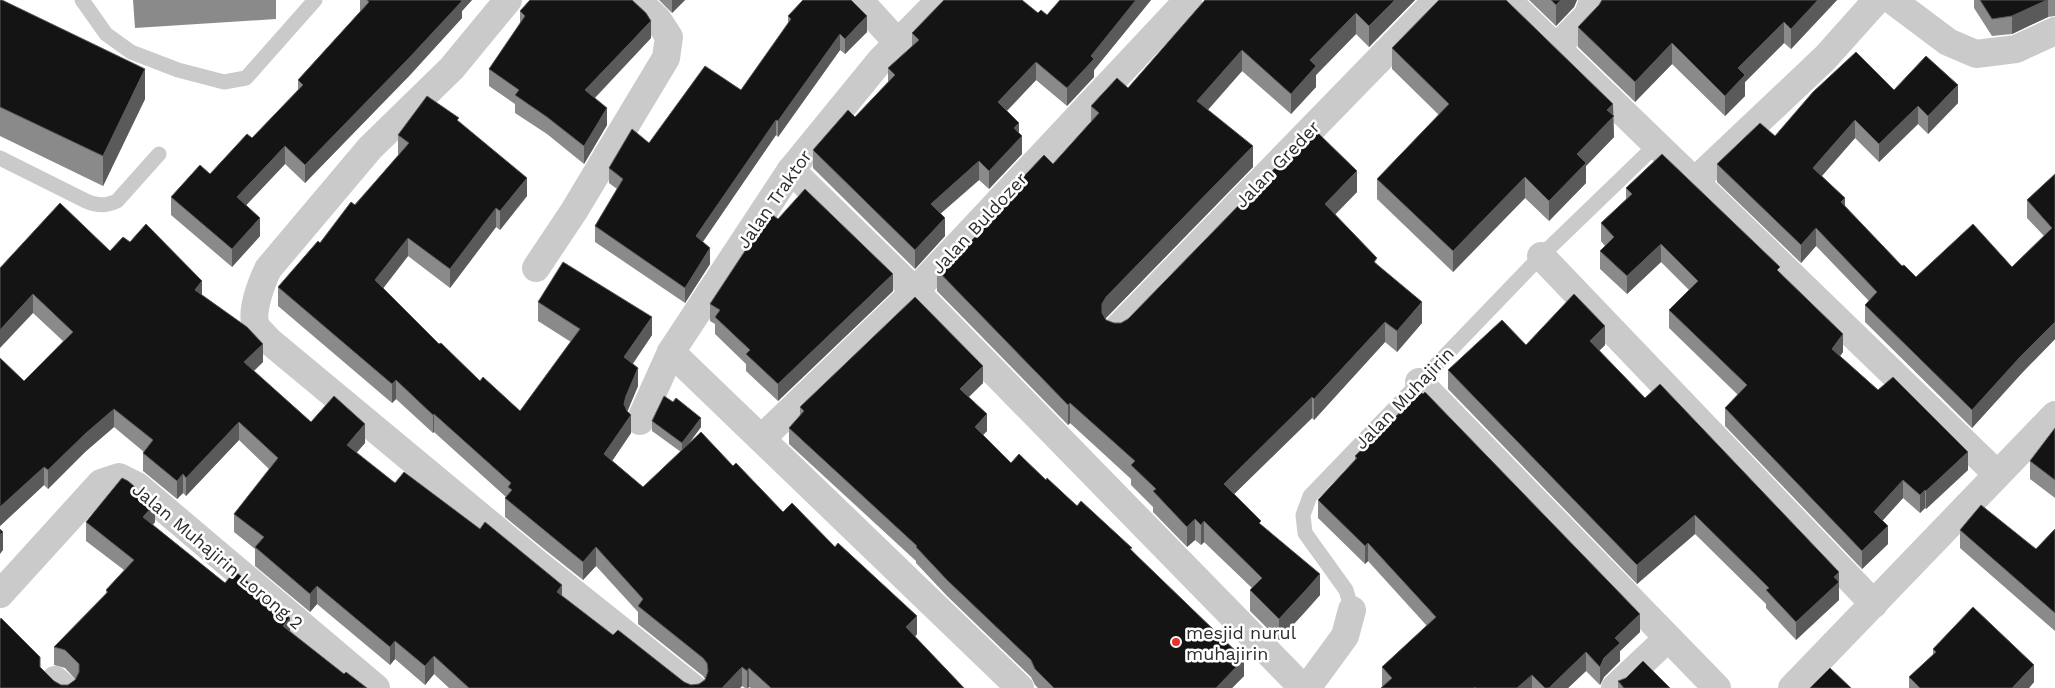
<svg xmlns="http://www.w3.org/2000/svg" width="2055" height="688" viewBox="0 0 2055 688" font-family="'Work Sans',sans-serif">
  <rect width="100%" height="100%" fill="#fff"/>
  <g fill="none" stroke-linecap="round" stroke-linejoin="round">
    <!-- lane -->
    <g stroke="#cacaca" stroke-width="15">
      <polyline points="82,0 106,34 131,52 178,70 224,82 246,78 315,0"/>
      <path d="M0 158 86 201C98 206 106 206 117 201L159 154"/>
      <polyline points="1352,610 1346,590 1305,533 1303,515 1310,496 1541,256 1656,145"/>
    </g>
    <!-- street -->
    <g stroke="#cacaca" stroke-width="28">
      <path d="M508 0 452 68 370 148 268 269C262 282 249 314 257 328 260 332 265 336 268 340L534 561 693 688"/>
      <polyline points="859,0 898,43"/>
      <polyline points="1507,0 1997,474"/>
      <polyline points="1892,0 1948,42 1976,54 2016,49 2055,31"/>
      <polyline points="1557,47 1588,15 1593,0"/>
      <polyline points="791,170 915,291 1303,688"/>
      <polyline points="1695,181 1825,58 1877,0"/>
      <polyline points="1541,256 1874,604"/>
      <polyline points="536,268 574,211 666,58 669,37 658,20 637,0"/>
      <polyline points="1117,329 1437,0"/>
      <polyline points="671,352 1020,688"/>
      <polyline points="1419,382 1717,688"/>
      <polyline points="640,421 671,352 791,170 880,61 940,0"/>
      <polyline points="762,438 915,291 1188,0"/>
      <polyline points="0,594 101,483 119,477 137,486 376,688"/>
      <polyline points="55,680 64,688"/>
      <polyline points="1307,688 1345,636 1352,610"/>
      <polyline points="1615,688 1668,638"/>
      <polyline points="1792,688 2055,415"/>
    </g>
  </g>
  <!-- wall -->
  <g fill="#8a8a8a">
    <polygon points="0,0 145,99 103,186 0,136"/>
    <polygon points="133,0 276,0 276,19 135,28"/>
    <polygon points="360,0 472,0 462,11 462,18 410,75 305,183 285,164 246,205 260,236 232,267 171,215 171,197 210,174 252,138 298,90 298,80 360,12"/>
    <polygon points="659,0 685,0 672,13"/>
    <polygon points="1060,0 1151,0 1094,70 1094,77 1067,106 1036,80 1007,111 1019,133 1022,154 989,189 979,180 941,213 945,236 915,269 813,168 813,150 855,117 888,82 888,68 912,48 912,33 1038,13 1047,15"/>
    <polygon points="1205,0 1415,0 1369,47 1356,34 1316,75 1316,87 1291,114 1242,71 1208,110 1253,167 1106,318 1106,320 1114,323 1121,323 1128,319 1280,169 1357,192 1335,214 1377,264 1422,323 1397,352 1385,342 1314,420 1312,418 1234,494 1320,595 1304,613 1279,640 1250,611 1250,590 1252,588 1204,542 1201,545 1195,540 1187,547 1153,512 1153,507 1131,485 1131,479 1070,423 1068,425 937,291 937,270 971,241 1011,200 1011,190 1053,164 1091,122 1091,106 1128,88"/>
    <polygon points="1529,0 1577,0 1574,7 1556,26"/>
    <polygon points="1837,0 1791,49 1784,43 1745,82 1745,96 1725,116 1672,64 1635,102 1578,47 1578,27 1599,5"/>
    <polygon points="1974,0 2055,0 2055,16 2048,17 2012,34 1992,36 1974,8"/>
    <polygon points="520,11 651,38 595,98 607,125 584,164 547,134 515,113 515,104 489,86 489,69 520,24"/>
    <polygon points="788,16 867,32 845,54 840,50 778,137 776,135 702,242 710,264 685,303 595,242 595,226 617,189 609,183 609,168 649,143 741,90 788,24"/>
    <polygon points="1392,48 1613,115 1614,137 1586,166 1586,183 1549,221 1525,198 1453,272 1377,199 1377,179 1439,115 1392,69"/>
    <polygon points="1894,90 1958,103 1928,134 1918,124 1879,162 1855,138 1822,176 1845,207 1902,266 1916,277 2012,267 2044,236 2027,218 2027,200 2055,174 2055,339 2021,374 1972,428 1865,322 1865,305 1869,301 1816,246 1801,263 1717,182 1717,164 1775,136"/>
    <polygon points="459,122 527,196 500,230 496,227 450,288 408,256 383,288 439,344 480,381 520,411 571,342 538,321 538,302 652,335 633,364 638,386 627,411 631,433 612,461 643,487 681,452 652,431 652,421 701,427 688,444 733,466 783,512 917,634 915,637 964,688 751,688 749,687 749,688 745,688 742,686 740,688 449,688 434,674 425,685 395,659 390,665 317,604 310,612 255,566 255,549 234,532 234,514 269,469 239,440 186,496 183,493 177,499 143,471 143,453 144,452 114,427 85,452 48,489 44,485 0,526 0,358 24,381 63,341 33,313 0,268 110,251 202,295 263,362 254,371 311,422 365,443 356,453 395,483 562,596 613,635 684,682 691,685 699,684 705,679 703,676 638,624 638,612 596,566 583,580 544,549 505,517 505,498 506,497 434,432 433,433 396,399 392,403 278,306 278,287 320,243 399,155 398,154 398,135"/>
    <polygon points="1626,188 1780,272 1843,352 1840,356 1968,470 1926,509 1925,508 1920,513 1903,498 1883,520 1888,544 1862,569 1725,426 1725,408 1738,395 1669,328 1669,310 1689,290 1661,262 1627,294 1600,269 1600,251 1605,246 1601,241 1601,223 1626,200"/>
    <polygon points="893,291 778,401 746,371 746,364 715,334 715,324 710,321 710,304"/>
    <polygon points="1526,345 1605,345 1599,351 1645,398 1839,590 1839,600 1796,640 1766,608 1766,604 1695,534 1637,584 1448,389 1448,370"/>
    <polygon points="983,383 968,397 987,431 983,435 1011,463 1046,480 1132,550 1244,676 1232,688 1038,688 1035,685 1031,677 947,596 916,563 916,561 789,444 789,428 800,416 800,407"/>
    <polygon points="2055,428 2055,498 2030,479 2030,461"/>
    <polygon points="1355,456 1640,632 1620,651 1620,661 1604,677 1600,685 1586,671 1568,688 1381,688 1383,686 1382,686 1382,667 1427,626 1368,561 1365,564 1318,518 1318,500 1355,460"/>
    <polygon points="86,522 155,522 153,525 225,583 344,674 367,688 0,688 40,667 54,681 61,685 68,685 75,680 76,680 65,668 54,665 54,647 106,593 106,590 124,570 86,541"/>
    <polygon points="2055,529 2055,631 1960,548 1960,530 2036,549"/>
    <polygon points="1933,649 2034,682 2029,688 1909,688 1909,677 1933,655"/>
    <polygon points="1618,681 1670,688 1618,688"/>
  </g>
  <!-- shaded-wall -->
  <g fill="#5a5a5a">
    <polygon points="458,0 472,0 462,11 462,18 410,75 305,183 305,165"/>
    <polygon points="672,0 685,0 672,13"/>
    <polygon points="1136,0 1151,0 1094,70 1094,77 1067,106 1067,88 1091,56"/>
    <polygon points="1395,0 1415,0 1369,47 1369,26"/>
    <polygon points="1561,0 1577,0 1574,7 1556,26 1556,5"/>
    <polygon points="1818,0 1837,0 1791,49 1791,29"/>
    <polygon points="2047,0 2048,0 2048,17 2012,34 2012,16"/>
    <polygon points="1356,13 1356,34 1316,75 1316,87 1291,114 1291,94 1310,60"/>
    <polygon points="867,16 867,32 845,54 845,39"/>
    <polygon points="651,21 651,38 585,108 585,90"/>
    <polygon points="1784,22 1784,43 1745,82 1745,96 1725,116 1725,96 1738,68"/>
    <polygon points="840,34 840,50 778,137 778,121"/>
    <polygon points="1672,43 1672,64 1635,102 1635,82"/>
    <polygon points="1242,50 1242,71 1197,122 1197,101"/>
    <polygon points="1036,62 1036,80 998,120 998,102"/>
    <polygon points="145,69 145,99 103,186 103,156"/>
    <polygon points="1958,85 1958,103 1928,134 1928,116"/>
    <polygon points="1613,104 1614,137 1586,166 1586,183 1549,221 1549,201 1577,154 1607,110"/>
    <polygon points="1918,106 1918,124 1879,162 1879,144"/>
    <polygon points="607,108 607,125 584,164 584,146"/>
    <polygon points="776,120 776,135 696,252 696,236"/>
    <polygon points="1855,120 1855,138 1813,186 1813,168"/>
    <polygon points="1019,123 1019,138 1022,136 1022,154 989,189 989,171 1014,128"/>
    <polygon points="285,146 285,164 237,215 237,197"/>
    <polygon points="1253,146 1253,167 1106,318 1102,325 1102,304 1106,297"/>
    <polygon points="979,161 979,180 931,222 931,204"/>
    <polygon points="1357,171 1357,192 1325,225 1325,204"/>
    <polygon points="1525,177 1525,198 1453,272 1453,251"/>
    <polygon points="527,178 527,196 500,230 500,211"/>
    <polygon points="1845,198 1845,215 1841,202"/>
    <polygon points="496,208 496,227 450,288 450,269"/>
    <polygon points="260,218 260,236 232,267 232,249"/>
    <polygon points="945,218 945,236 915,269 915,250"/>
    <polygon points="1816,228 1816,246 1801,263 1801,245"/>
    <polygon points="408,238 408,256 375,299 375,280"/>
    <polygon points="1661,244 1661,262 1627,294 1627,276"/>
    <polygon points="710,248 710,264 685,303 685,288"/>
    <polygon points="893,274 893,291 778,401 778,384"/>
    <polygon points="202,281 202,300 195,290"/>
    <polygon points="33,294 33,313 0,348 0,330"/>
    <polygon points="1422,302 1422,323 1397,352 1397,331"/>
    <polygon points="652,317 652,335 624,376 624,357"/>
    <polygon points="1385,322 1385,342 1314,420 1314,399"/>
    <polygon points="2055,322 2055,339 2021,374 1972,428 1972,410 2021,356"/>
    <polygon points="1605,326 1605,345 1590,360 1590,341"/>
    <polygon points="1843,334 1843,352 1832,367 1832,349"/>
    <polygon points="263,344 263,362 244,380 244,362"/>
    <polygon points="983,366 983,383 960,406 960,389"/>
    <polygon points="638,368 638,386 626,415 624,404 626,396"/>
    <polygon points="396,380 396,399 392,403 392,384"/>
    <polygon points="1312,397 1312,418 1224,504 1224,484"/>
    <polygon points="1070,403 1070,423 1068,425 1068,405"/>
    <polygon points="114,409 114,427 85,452 48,489 48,470 85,434"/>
    <polygon points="434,414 434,432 433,433 433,415"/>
    <polygon points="987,414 987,431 975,443 975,427"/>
    <polygon points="631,415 631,433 604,473 604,454"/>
    <polygon points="701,418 701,427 682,453 682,443"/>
    <polygon points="239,422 239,440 186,496 186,478"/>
    <polygon points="365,424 365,443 347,464 347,445"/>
    <polygon points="1968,452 1968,470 1926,509 1926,491"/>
    <polygon points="44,467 44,485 0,526 0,507"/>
    <polygon points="183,474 183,493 177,499 177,481"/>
    <polygon points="1903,480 1903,498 1874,530 1874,512"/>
    <polygon points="1925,490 1925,508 1920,513 1920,495"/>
    <polygon points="155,504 155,522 143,535 143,517"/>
    <polygon points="1695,515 1695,534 1637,584 1637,565"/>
    <polygon points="1195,519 1195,540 1187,547 1187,527"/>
    <polygon points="1204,521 1204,542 1201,545 1201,525"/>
    <polygon points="1888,526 1888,544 1862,569 1862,551"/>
    <polygon points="3,532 3,550 0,554 0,535"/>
    <polygon points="1368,543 1368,561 1365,564 1365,546"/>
    <polygon points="596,547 596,566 583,580 583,562"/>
    <polygon points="1839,572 1839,600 1796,640 1796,622 1834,577"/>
    <polygon points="1320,574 1320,595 1304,613 1279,640 1279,619"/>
    <polygon points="562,585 562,604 557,592"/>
    <polygon points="317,586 317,604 310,612 310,594"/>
    <polygon points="1640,614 1640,632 1620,651 1620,661 1604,677 1600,685 1600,667 1615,638"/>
    <polygon points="917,616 917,634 906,646 906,627"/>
    <polygon points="290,618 290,636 283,626"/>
    <polygon points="395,641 395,659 390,665 390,647"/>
    <polygon points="1586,652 1586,671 1568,688 1549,688"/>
    <polygon points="434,656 434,674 425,685 425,666"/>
    <polygon points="1244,659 1244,676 1232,688 1216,688"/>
    <polygon points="2034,665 2034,682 2029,688 2012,688"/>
    <polygon points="742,667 742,686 740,688 722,688"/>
    <polygon points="749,668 749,687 747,688 747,671"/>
    <polygon points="1532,675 1532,688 1517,688"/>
  </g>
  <!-- building -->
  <g fill="#141414" stroke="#5a5a5a">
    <polygon points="0,0 2,0 145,69 103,156 0,107"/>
    <polygon points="367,0 461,0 462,1 410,57 305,165 285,146 237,197 260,218 232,249 171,197 200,165 210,174 247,134 252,138 303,85 298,80 369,2"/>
    <polygon points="530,0 632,0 646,13 651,21 585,90 607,108 584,146 547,117 515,95 519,90 489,69 525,16 520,11"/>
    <polygon points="803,0 851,0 867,16 845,39 840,34 778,121 776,120 696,236 710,248 685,288 595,226 623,179 609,168 632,129 649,143 705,66 741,90 791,19 788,16"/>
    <polygon points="944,0 1022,0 1038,13 1041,10 1047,15 1060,0 1136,0 1091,56 1094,59 1067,88 1036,62 998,102 1019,123 1014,128 1022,136 989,171 979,161 931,204 945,218 915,250 813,150 848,110 855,117 895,75 888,68 919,40 912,33"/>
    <polygon points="1205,0 1395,0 1369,26 1356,13 1310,60 1316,66 1291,94 1242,50 1197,101 1253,146 1106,297 1102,304 1102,313 1106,320 1114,323 1121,323 1128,319 1277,166 1280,169 1317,132 1357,171 1325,204 1377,258 1374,262 1422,302 1397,331 1385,322 1314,399 1312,397 1224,484 1261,521 1259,523 1320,574 1304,592 1279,619 1250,590 1262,578 1204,521 1201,525 1195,519 1187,527 1153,491 1156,489 1131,465 1135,461 1070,403 1068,405 937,270 967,237 971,241 1016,195 1011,190 1044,155 1053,164 1099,113 1091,106 1117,78 1128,88"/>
    <polygon points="1439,0 1506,0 1613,104 1607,110 1614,116 1577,154 1586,163 1549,201 1525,177 1453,251 1377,179 1449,104 1392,48"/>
    <polygon points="1551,0 1561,0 1556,5"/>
    <polygon points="1602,0 1818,0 1791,29 1784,22 1738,68 1745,75 1725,96 1672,43 1635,82 1578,27 1599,5"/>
    <polygon points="1980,0 2047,0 2012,16 1992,19"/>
    <polygon points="1856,52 1894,90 1926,56 1958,85 1928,116 1918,106 1879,144 1855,120 1813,168 1845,198 1841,202 1902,266 1904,265 1916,277 1973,224 2012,267 2052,228 2027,200 2055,174 2055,322 2021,356 1972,410 1865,305 1877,292 1816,228 1801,245 1717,164 1760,123 1775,136 1813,92"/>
    <polygon points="427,96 459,118 457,120 527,178 500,211 496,208 450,269 408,238 375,280 439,344 441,343 480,381 483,377 520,411 580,329 538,302 563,262 652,317 624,357 638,368 626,396 624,404 627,411 631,415 604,454 643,487 701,432 733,466 736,463 783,512 792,503 835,547 838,543 917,616 906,627 964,688 771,688 749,668 747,671 742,667 722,688 469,688 434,656 425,666 395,641 390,647 317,586 310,594 255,547 264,537 234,514 278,458 239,422 186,478 183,474 177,481 143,453 153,440 114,409 85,434 48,470 44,467 0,507 0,358 24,381 73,332 33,294 0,330 0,268 60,203 110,251 123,237 130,242 146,224 202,281 195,290 247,327 263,344 244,362 311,422 334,396 365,424 347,445 395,483 404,472 480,529 485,522 562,585 557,592 613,635 618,630 684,682 691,685 699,684 705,680 708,671 707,663 703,658 638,606 643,599 596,547 583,562 505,498 512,490 508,487 511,483 434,414 433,415 396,380 392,384 278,287 318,241 320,243 351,202 355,205 409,143 398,135"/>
    <polygon points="1662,154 1780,267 1777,270 1843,334 1832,349 1878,390 1893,377 1968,452 1926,491 1925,490 1920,495 1903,480 1874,512 1888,526 1862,551 1725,408 1747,385 1669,310 1698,281 1661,244 1627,276 1600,251 1614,237 1601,223 1632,194 1626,188"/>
    <polygon points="805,189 893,274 778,384 746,354 750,350 715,317 720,310 710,304 770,213 778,219"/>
    <polygon points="1574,294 1605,326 1590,341 1645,398 1660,384 1839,572 1834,577 1839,582 1796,622 1766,590 1769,588 1695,515 1637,565 1448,370 1502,320 1526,345"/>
    <polygon points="915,297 983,366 960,389 987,414 975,427 1011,463 1019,454 1046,480 1047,478 1077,506 1081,501 1132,548 1130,549 1244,659 1216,688 1054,688 1035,669 1031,660 947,580 916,547 917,546 789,428 804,411 800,407"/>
    <polygon points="1421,392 1423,394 1425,392 1640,614 1615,638 1620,643 1604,658 1600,667 1586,652 1549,688 1545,688 1532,675 1517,688 1476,688 1475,687 1474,688 1381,688 1392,678 1382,667 1436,617 1368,543 1365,546 1318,500 1357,458 1355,456"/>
    <polygon points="664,396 673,402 676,398 701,418 682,443 652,421"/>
    <polygon points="2055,428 2055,480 2030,461"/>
    <polygon points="122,478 128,481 155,504 143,517 225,583 235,571 290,618 283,626 344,674 346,672 367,688 0,688 0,620 1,618 40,657 40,667 54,681 61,685 68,685 75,680 79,672 79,664 65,650 54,647 108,592 106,590 134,560 86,522"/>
    <polygon points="1981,505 2036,549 2055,529 2055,613 1960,530"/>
    <polygon points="0,529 3,532 0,535"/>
    <polygon points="1973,607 2034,665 2012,688 1920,688 1909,677 1936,652 1933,649"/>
    <polygon points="1643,661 1670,688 1624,688 1618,681 1626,678"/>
    <polygon points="1830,668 1851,688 1810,688"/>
  </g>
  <!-- markers -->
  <circle fill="#ea3129" stroke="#fff" stroke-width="2" cx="1176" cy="642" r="5"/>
  <g text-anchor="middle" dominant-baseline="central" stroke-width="5" stroke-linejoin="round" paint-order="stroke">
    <!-- street labels -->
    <g font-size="18" fill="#2d2d2d" stroke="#fff">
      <text transform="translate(1277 164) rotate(-46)">Jalan Greder</text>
      <text transform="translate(774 199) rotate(-55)">Jalan Traktor</text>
      <text transform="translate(979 223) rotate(-47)">Jalan Buldozer</text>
      <text transform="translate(1404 398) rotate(-46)">Jalan Muhajirin</text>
      <text transform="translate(218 556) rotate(40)">Jalan Muhajirin Lorong 2</text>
    </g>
    <!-- poi labels -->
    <g font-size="18" fill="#2d2d2d" stroke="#fff" text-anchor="start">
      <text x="1186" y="632">mesjid nurul<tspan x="1186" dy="21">muhajirin</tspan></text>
    </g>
  </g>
</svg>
